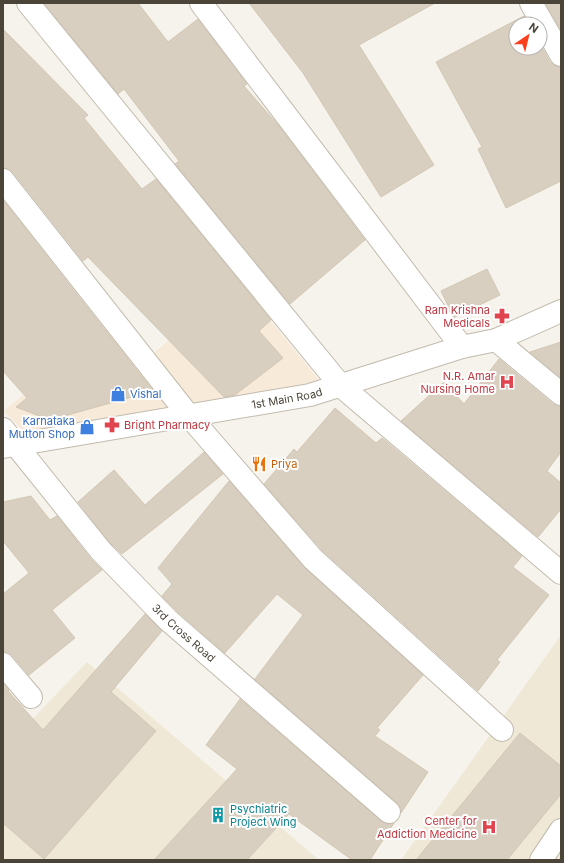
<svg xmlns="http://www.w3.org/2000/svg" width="564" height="863" viewBox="0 0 564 863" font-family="Inter,sans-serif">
  <rect width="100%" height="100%" fill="#f6f3ec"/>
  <!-- commercial -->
  <g fill="#f7ead8">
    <polygon points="238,281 323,385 194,406 154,353"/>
    <polygon points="108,326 176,407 24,432 4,411"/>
  </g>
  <!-- education -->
  <g fill="#efe8d6">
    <polygon points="561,635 561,860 401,860"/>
    <polygon points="87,662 319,860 3,860 3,750"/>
  </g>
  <!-- building -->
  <g fill="#d8cfc1" stroke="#d3c7b4">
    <polygon points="44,3 138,3 168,42 198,19 247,84 244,86 278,125 365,240 290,304 175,164 179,161 124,89 118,94"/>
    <polygon points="249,3 435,3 359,45 434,165 381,197 303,73"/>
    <polygon points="547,3 561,3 561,30 546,4"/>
    <polygon points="524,16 529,24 516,24 516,48 540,48 540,44 550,62 555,66 561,67 561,181 506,208 478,149 482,147 436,62"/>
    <polygon points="3,29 88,115 84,118 142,189 156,179 271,320 259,331 283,358 235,395 224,397 88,257 83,261 13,172 8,169 3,168"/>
    <polygon points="3,200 64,278 153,391 50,420 16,407 27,398 3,371"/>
    <polygon points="487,269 500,295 455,317 451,312 441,291"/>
    <polygon points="561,342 561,378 530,352"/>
    <polygon points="499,359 553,404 559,406 561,406 561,452 547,471 561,483 561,509 538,537 401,421 444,382 464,404"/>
    <polygon points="335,408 376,443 382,438 522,556 513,567 549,595 497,660 500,662 478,691 322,550 264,484 294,449 297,452"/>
    <polygon points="204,452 223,474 122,554 110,543 78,502 114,470 145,505"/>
    <polygon points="229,481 305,568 423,675 377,728 380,730 375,736 428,772 401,813 401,808 397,803 255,679 303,615 277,594 225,653 177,611 162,596 172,584 158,568"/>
    <polygon points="31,496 50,520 57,516 91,559 102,570 52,610 75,638 29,675 13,656 8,652 3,652 3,594 29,573 3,541 3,502"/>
    <polygon points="145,614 162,631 111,692 156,731 44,859 3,823 3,683 9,690 8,691 43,730"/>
    <polygon points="240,699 381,821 387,824 394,823 370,860 352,860 289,814 247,860 154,860 237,769 206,745"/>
    <polygon points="520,733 561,766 561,794 507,860 416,860"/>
  </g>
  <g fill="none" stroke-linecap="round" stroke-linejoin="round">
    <!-- minor casing -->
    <g stroke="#c2bbae" stroke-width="24">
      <g id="minor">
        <polyline points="28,3 341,386 561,573"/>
        <polyline points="201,3 462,347"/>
        <polyline points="531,3 561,55"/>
        <polyline points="3,180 189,416 313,559 502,730"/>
        <polyline points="496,340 561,394"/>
        <path id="s1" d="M3 429 101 551 168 620 389 812"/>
        <path id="s2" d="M3 447 310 395 462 347 496 340 561 311"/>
        <polyline points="3,664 31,697"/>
        <polyline points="541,860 561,830"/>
      </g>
    </g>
    <!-- minor -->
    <use href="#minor" stroke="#fff" stroke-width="22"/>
  </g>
  <!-- icons -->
  <defs>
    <g id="pharmacy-bare" transform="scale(1.2)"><path d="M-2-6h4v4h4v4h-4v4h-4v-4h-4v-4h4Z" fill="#e0444e" stroke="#fff" stroke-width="2.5" paint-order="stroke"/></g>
    <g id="hospital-bare" transform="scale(1.2)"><path d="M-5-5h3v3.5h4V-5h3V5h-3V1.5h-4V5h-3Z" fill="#e0444e" stroke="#fff" stroke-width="2.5" paint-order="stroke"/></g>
    <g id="shop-bare" transform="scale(1.2)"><path d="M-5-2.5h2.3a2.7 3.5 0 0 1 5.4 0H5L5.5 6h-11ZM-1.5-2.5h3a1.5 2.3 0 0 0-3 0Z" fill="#3f7fe0" stroke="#fff" stroke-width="2.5" paint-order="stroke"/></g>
    <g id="restaurant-bare" transform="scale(1.2)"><path d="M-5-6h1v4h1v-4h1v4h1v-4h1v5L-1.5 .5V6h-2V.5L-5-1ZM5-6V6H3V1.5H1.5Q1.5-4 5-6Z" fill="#e8710a" stroke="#fff" stroke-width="2.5" paint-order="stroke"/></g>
    <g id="building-bare" transform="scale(1.2)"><path d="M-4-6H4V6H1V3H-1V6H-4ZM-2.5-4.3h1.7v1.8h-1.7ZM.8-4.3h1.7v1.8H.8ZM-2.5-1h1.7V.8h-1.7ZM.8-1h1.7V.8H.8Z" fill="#0f9aa8" stroke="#fff" stroke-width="2.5" paint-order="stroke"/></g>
  </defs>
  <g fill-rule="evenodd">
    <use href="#pharmacy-bare" x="502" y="316"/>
    <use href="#hospital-bare" x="507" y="382"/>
    <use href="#shop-bare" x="118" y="394"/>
    <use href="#pharmacy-bare" x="112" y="425"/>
    <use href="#shop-bare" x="87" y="427"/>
    <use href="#restaurant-bare" x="259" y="464"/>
    <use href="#building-bare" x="218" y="815"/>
    <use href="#hospital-bare" x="489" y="827"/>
  </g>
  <g text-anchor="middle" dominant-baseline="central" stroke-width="4" stroke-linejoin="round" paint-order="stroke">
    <!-- health labels -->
    <g font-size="11" fill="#be3a42" stroke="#fff" text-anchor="end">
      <text x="490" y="310">Ram Krishna<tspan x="490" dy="13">Medicals</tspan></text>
      <text x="495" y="376">N.R. Amar<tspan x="495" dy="13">Nursing Home</tspan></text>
      <text x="124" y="425" text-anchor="start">Bright Pharmacy</text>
      <text x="477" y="821">Center for<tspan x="477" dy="13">Addiction Medicine</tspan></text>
    </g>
    <!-- shop labels -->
    <g font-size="11" fill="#366cbe" stroke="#fff" text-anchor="start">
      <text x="130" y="394">Vishal</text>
      <text x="75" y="421" text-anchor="end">Karnataka<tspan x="75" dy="13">Mutton Shop</tspan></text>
    </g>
    <!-- street labels -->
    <g font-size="11" fill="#4b4439" stroke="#fff">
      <text stroke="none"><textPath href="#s2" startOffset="288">1st Main Road</textPath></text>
      <text stroke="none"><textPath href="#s1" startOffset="273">3rd Cross Road</textPath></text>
    </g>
    <!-- food labels -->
    <g font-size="11" fill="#c56008" stroke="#fff" text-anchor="start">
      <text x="271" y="464">Priya</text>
    </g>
    <!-- culture labels -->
    <g font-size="11" fill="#0d838f" stroke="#fff" text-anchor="start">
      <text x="230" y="809">Psychiatric<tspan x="230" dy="13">Project Wing</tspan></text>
    </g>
  </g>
  <!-- border -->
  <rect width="564" height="863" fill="none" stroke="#4b4439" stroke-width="8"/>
  <!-- north arrow -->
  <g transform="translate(528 36) rotate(35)"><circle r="19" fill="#ffffff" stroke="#b7b4b0"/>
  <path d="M0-3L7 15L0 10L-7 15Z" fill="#fc3f1d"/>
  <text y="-6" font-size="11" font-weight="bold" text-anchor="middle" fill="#4b4439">N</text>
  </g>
</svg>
